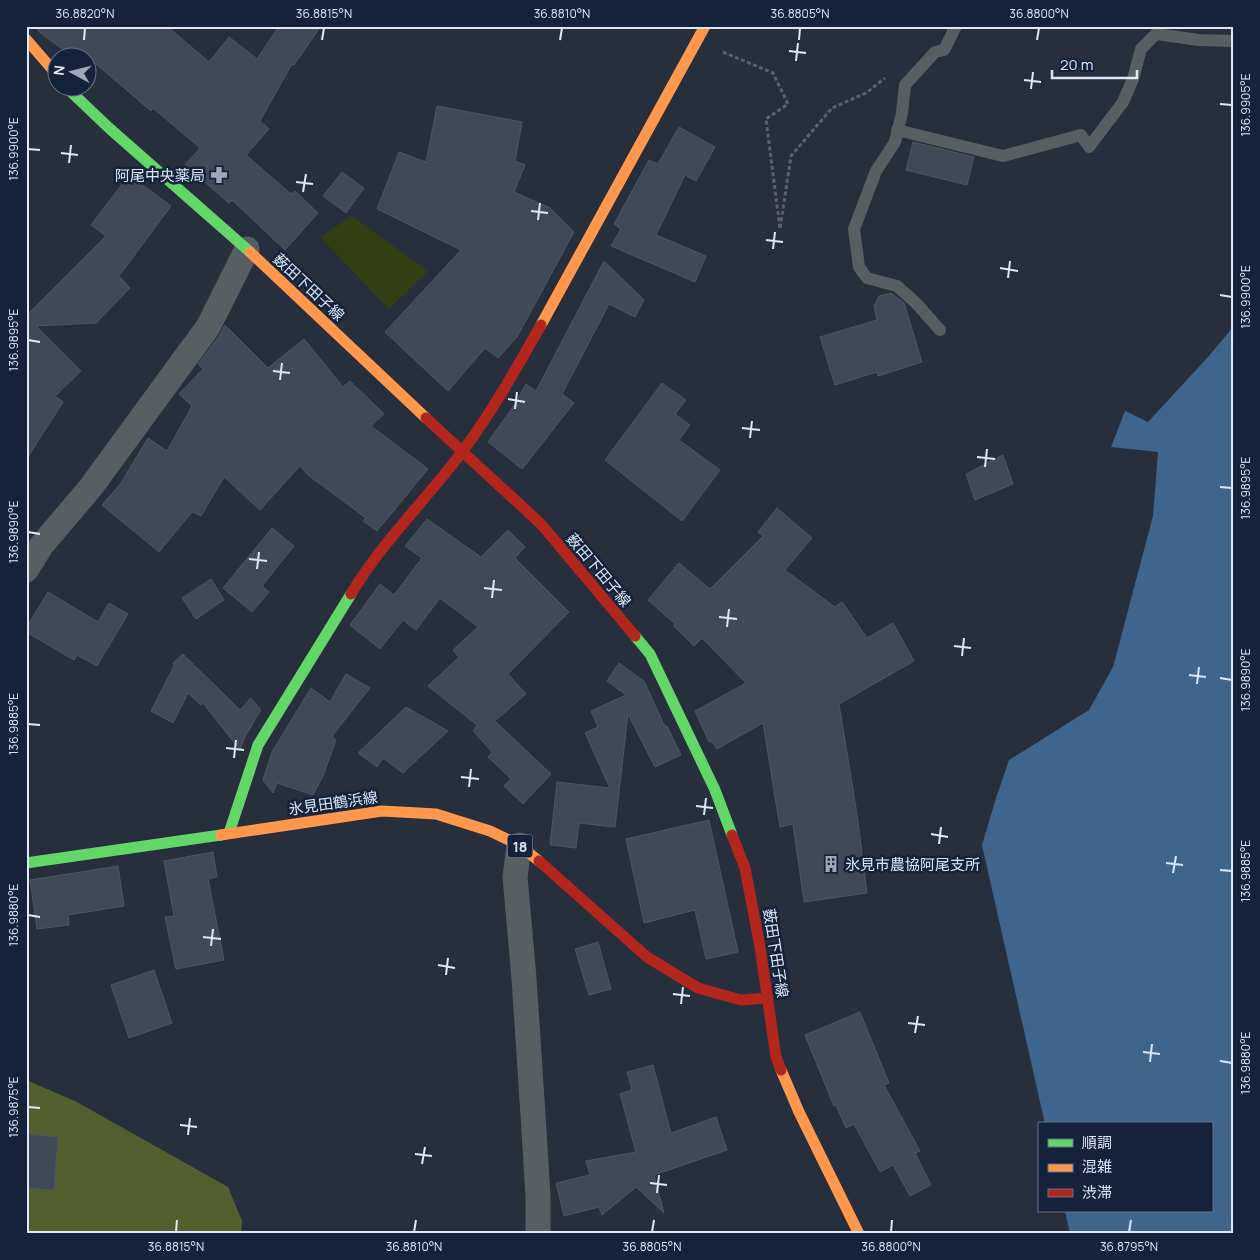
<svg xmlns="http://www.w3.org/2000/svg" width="1260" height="1260" viewBox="0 0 1260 1260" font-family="Manrope,'Noto Sans JP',sans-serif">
  <rect width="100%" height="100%" fill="#272f3d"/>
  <!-- green -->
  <polygon fill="#343e15" points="352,216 428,271 389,309 320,237"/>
  <!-- forest -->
  <polygon fill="#545f2f" points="26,1080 75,1101 228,1187 242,1221 241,1234 26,1234"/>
  <!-- water -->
  <polygon fill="#3f658d" points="1234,326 1234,1234 1070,1234 1065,1211 1211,1211 1211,1124 1045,1124 982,845 996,798 1009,760 1089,710 1113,667 1153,516 1158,452 1111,447 1125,411 1148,422 1208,357"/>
  <!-- building -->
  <g fill="#404957" stroke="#4e5662">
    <polygon points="34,26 167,26 209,62 229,37 257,59 279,26 321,26 294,65 292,64 260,121 269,129 246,155 291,194 295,191 318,213 285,250 232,200 229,203 185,165 200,148 153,108 151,111 89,58 75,58 43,35"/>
    <polygon points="437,106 522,122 515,161 525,165 514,192 550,208 574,232 517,337 498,358 485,348 448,391 385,332 461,250 377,209 399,152 426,162"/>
    <polygon points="679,127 715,147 696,181 685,175 656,235 706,256 695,282 611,246 621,229 614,224 649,160 658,164"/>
    <polygon points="913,142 974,157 967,185 906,170"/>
    <polygon points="342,172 364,188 346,213 323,196"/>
    <polygon points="129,175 171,206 119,276 130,288 96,323 36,326 81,371 55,396 63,402 26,460 26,316 106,236 91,225"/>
    <polygon points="604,261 644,300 635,317 609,304 562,394 574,403 522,469 488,442 517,401 526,384 536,391"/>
    <polygon points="891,293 904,303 922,362 878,376 877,372 835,385 820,337 877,320 874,306 879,296"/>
    <polygon points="225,325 268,368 304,339 343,387 350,381 384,414 371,426 428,469 377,531 363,521 366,518 308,475 300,466 260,510 224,477 201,516 192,512 159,552 102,505 121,483 148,438 167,451 192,406 179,394 203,369 198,364 220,335"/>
    <polygon points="662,383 686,400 675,414 690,425 679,440 720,470 682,521 605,460"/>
    <polygon points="1003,455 1013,484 975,500 966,474"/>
    <polygon points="777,508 812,538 785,570 835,607 842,602 867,638 893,623 914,661 839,704 857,814 867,893 804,902 793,824 780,827 763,723 717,749 712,741 709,742 695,711 746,683 702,638 694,646 674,626 675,624 648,600 679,563 710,589 763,536 758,532"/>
    <polygon points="427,519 481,557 508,530 525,547 515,558 569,612 508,674 526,694 495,721 551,774 523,804 504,786 511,779 488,757 492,752 473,731 477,725 428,686 459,657 453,650 478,627 440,598 416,630 403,620 380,649 350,625 380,584 394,595 422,558 405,546"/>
    <polygon points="272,528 294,546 262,586 269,592 252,612 223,588"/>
    <polygon points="211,579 224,600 196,619 182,598"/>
    <polygon points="48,592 98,622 109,603 128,614 97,666 77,655 74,660 26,632 26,628"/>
    <polygon points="183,654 240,710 251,698 261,710 245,737 240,750 203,703 201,705 188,693 173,723 151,711 174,666 173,663"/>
    <polygon points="619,663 644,681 665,727 667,726 681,755 655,767 628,714 615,827 579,823 576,848 550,845 557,782 610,788 585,733 598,727 591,711 626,695 607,681"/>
    <polygon points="346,674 370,688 332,736 336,740 323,776 313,795 277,783 273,793 263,780 272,752 311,688 330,702"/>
    <polygon points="406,707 448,731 403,773 383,758 377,767 358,753"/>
    <polygon points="709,820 738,952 706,959 695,910 644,923 626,839"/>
    <polygon points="213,852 217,877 208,879 224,960 176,969 165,917 174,916 164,861"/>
    <polygon points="118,866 124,906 68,915 69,925 37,929 30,880"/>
    <polygon points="598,942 611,989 589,995 575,949"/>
    <polygon points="154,970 172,1023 129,1038 111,985"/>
    <polygon points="860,1012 889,1083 884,1085 920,1151 915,1153 931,1185 910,1196 893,1165 880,1172 854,1124 846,1128 836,1105 834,1106 805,1035"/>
    <polygon points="653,1065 671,1133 716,1117 727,1150 654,1175 664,1213 636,1187 602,1215 599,1207 564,1216 556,1183 590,1175 586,1161 636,1152 620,1094 632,1090 627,1072"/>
    <polygon points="26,1134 58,1137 54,1190 26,1188"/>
  </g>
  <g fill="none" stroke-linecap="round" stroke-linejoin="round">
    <!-- path -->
    <polyline stroke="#5c6167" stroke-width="3" stroke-dasharray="4 2.5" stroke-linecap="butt" points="723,52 773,73 788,104 766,119 780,229 791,156 832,108 866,93 885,78"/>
    <!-- lane -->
    <g stroke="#585f62" stroke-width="12">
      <polyline points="897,130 1003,156 1081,135 1089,147 1123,102 1133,79 1141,49 1156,34 1199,40 1234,41"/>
      <polyline points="940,330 916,303 897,286 867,278 859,267 854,229 876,171 895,142 902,113 905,85 935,52 944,50 956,26"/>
    </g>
    <!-- street -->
    <g stroke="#585f62" stroke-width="25">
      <polyline points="26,570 41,546 91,487 208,327 247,249"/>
      <polyline points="519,845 515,877 524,978 533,1115 538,1196 538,1234"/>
    </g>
    <!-- fast -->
    <g stroke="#63d668" stroke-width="11">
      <polyline points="67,88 109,128 250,252"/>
      <polyline points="635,636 650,654 715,790 732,835"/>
      <polyline points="229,833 258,745 351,594"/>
      <polyline points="26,863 221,835"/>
    </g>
    <!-- slow -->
    <g stroke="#ff974d" stroke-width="11">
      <polyline points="26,39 58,76"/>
      <polyline points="250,252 426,418"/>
      <polyline points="541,325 705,26"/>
      <polyline points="221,835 382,811 436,814 490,831 519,845 539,861"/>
      <polyline points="781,1070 799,1112 859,1234"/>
    </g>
    <!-- jam -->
    <g stroke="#b3261e" stroke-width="11">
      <polyline points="426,418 541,524 635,636"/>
      <path d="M351 594C382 542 426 500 462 452 492 412 516 369 541 325"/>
      <polyline points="732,835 745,868 760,947 776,1057 781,1070"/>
      <polyline points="539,861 647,957 698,988 741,1000 768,998"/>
    </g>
  </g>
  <!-- ticks -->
  <path fill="none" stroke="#dde8f8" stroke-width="2" d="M84 40 85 28M322 40 324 28M560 40 562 28M799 40 800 28M1037 40 1039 28M789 51 806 53M796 61 798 43M1024 80 1041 82M1031 89 1033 72M1220 104 1232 105M28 149 40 150M61 153 78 155M69 163 71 145M296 182 313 184M303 192 306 174M531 211 548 213M538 220 540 203M766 240 783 242M773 249 775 232M1000 268 1018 271M1008 278 1010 261M1220 295 1232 297M28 340 40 342M273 371 290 373M280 380 282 363M508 399 525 402M515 409 517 392M742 428 760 430M750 438 752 421M977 457 995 459M985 467 987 449M1220 487 1232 488M28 532 40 534M249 559 267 561M257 569 259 552M484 588 502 590M492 598 494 580M719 617 737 619M727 627 729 609M954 646 971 648M962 656 964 638M1189 675 1206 677M1220 678 1232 680M1197 684 1199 667M28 724 40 725M226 748 244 750M234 758 236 740M461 777 479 779M469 787 471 769M696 806 713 808M704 815 706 798M931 834 948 837M939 844 941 827M1166 863 1183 865M1220 870 1232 871M1173 873 1176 856M28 915 40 917M203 937 221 939M211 946 213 929M438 965 455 968M446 975 448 958M673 994 690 996M681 1004 683 987M908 1023 925 1025M915 1033 918 1016M1143 1052 1160 1054M1220 1061 1232 1063M1150 1062 1152 1044M28 1107 40 1108M180 1125 197 1127M188 1135 190 1118M415 1154 432 1156M422 1164 425 1147M650 1183 667 1185M657 1193 659 1175M176 1232 177 1220M414 1232 416 1220M652 1232 654 1220M891 1232 892 1220M1129 1232 1131 1220"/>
  <!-- icons -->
  <defs>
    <g id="pharmacy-bare" transform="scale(1.35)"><path d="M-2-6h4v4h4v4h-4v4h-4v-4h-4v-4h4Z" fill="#9da7b7" stroke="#14233b" stroke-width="2.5" paint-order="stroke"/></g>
    <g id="building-bare" transform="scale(1.35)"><path d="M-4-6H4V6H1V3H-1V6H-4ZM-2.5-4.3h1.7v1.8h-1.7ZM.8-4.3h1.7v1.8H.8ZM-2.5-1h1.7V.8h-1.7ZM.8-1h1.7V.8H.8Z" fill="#9da7b7" stroke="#14233b" stroke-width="2.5" paint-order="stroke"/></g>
  </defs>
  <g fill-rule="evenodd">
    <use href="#pharmacy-bare" x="219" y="175"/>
    <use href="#building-bare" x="831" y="864"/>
  </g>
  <g text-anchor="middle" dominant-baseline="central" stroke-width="5" stroke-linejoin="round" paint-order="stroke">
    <!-- shield labels -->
    <rect fill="#14233b" stroke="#a1adbf" stroke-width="1" x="507.5" y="834.5" width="25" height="23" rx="4"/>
    <g font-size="14" font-weight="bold" fill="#dde8f8">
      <text x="520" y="846">18</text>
    </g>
    <!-- poi labels -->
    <g font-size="15" fill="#dde8f8" stroke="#14233b" text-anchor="end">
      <text x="205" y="175">阿尾中央薬局</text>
      <text x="845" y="864" text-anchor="start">氷見市農協阿尾支所</text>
    </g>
    <!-- street labels -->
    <g font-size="15" fill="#dde8f8" stroke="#14233b">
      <text transform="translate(309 287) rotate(43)">薮田下田子線</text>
      <text transform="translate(599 570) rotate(50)">薮田下田子線</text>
      <text transform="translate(333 803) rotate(-8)">氷見田鶴浜線</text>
      <text transform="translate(776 953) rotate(81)">薮田下田子線</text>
    </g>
  </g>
  <!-- border -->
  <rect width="1260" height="1260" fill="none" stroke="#14233b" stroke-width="55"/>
  <!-- legend -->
  <rect x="1038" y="1122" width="175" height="90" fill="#14233b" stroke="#647287"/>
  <rect x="1048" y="1139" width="25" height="8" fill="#63d668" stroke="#647287"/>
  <text x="1082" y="1148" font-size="15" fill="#dde8f8">順調</text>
  <rect x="1048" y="1164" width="25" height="8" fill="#ff974d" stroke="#647287"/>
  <text x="1082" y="1172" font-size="15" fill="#dde8f8">混雑</text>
  <rect x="1048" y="1189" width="25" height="8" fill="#b3261e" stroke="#647287"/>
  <text x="1082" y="1198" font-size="15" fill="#dde8f8">渋滞</text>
  <!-- north arrow -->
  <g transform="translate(72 72) rotate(277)"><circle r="24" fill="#14233b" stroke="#647287"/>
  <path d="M0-4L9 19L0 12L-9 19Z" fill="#9da7b7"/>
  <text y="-8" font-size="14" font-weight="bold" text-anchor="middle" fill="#dde8f8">N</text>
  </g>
  <!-- scale -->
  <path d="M1052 70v8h85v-8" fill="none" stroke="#dde8f8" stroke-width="2.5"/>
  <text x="1060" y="70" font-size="15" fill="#dde8f8" stroke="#14233b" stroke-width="4" paint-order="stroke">20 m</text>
  <rect x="28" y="28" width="1204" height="1204" fill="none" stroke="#dde8f8" stroke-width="2"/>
  <g font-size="12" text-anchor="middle" fill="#dde8f8">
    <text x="85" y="18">36.8820°N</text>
    <text x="324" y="18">36.8815°N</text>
    <text x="562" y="18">36.8810°N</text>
    <text x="800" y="18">36.8805°N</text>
    <text x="1039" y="18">36.8800°N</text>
    <text transform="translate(1246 105) rotate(-90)" y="4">136.9905°E</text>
    <text transform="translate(14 149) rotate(-90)" y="4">136.9900°E</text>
    <text transform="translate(1246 297) rotate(-90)" y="4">136.9900°E</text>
    <text transform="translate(14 340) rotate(-90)" y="4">136.9895°E</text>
    <text transform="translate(1246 488) rotate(-90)" y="4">136.9895°E</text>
    <text transform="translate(14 532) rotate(-90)" y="4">136.9890°E</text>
    <text transform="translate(1246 680) rotate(-90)" y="4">136.9890°E</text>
    <text transform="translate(14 724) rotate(-90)" y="4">136.9885°E</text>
    <text transform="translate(1246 871) rotate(-90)" y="4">136.9885°E</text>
    <text transform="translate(14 915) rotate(-90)" y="4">136.9880°E</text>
    <text transform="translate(1246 1063) rotate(-90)" y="4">136.9880°E</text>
    <text transform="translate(14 1107) rotate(-90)" y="4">136.9875°E</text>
    <text x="176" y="1251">36.8815°N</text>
    <text x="414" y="1251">36.8810°N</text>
    <text x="652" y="1251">36.8805°N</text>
    <text x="891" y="1251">36.8800°N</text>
    <text x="1129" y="1251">36.8795°N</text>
  </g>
</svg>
